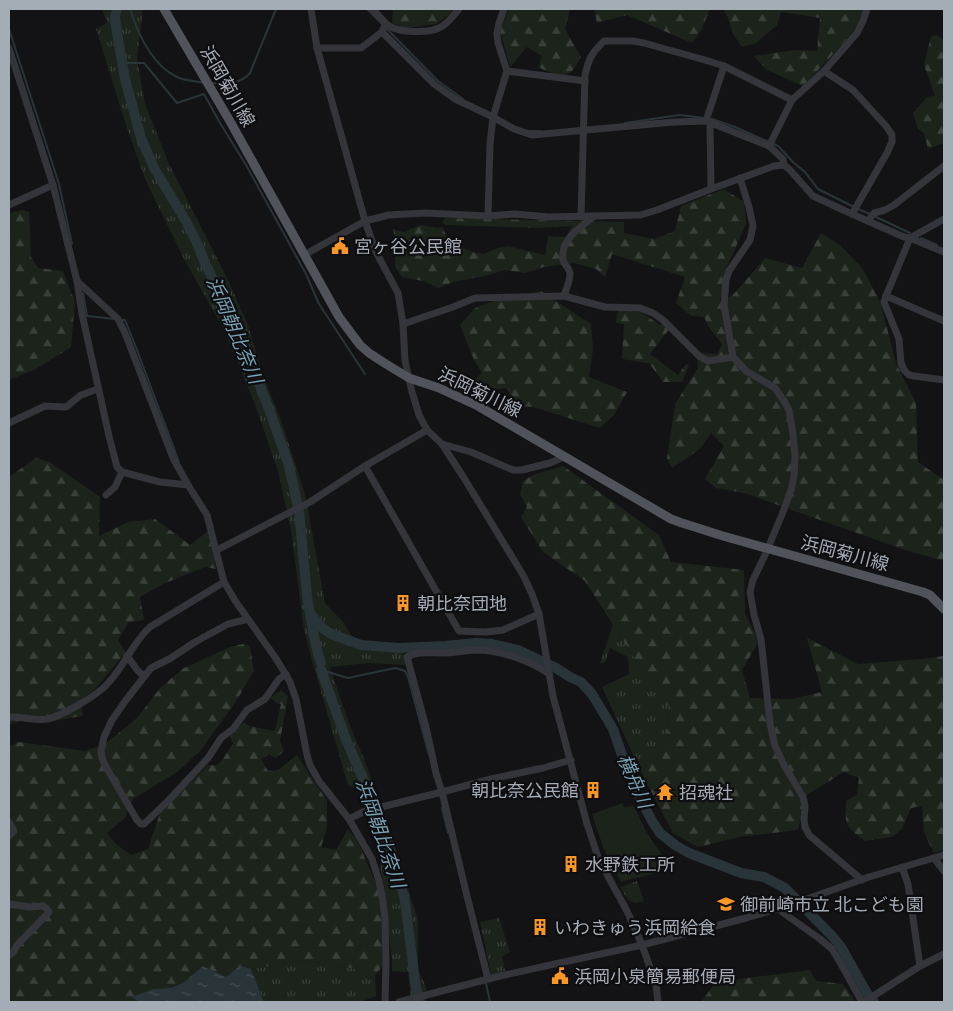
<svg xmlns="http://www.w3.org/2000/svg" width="953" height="1011" viewBox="0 0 953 1011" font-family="'PT Sans Narrow','Noto Sans JP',sans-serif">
  <defs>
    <pattern id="grass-tufts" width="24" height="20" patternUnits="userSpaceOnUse" patternTransform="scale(1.25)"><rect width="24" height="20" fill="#1b231b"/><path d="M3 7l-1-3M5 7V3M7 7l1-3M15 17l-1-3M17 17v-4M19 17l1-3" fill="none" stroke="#39403a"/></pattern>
    <pattern id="forest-firs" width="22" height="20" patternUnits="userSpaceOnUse" patternTransform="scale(1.25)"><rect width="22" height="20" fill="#1b231b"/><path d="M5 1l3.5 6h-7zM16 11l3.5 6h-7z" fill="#39403a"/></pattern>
    <pattern id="water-ripples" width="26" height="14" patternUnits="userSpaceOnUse" patternTransform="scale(1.25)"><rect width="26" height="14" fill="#293439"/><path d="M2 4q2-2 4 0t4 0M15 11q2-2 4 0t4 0" fill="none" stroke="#454f53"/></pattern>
  </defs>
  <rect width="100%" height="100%" fill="#131315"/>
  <!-- grass -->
  <g fill="url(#grass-tufts)">
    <polygon points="102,9 143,9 137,59 145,104 169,164 228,280 248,325 262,372 283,426 305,494 325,603 344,623 355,641 403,651 405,665 368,663 330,667 348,721 366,764 385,815 418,920 418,969 426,987 426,1002 411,1002 408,972 392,971 392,960 378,847 366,795 348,785 313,664 304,630 291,530 278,471 254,402 223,328 184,259 145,179 127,128 96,29 107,23"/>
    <polygon points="613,625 642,670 669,707 667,736 642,774 602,687 629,674 628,657 610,648 605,662 600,663"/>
    <path d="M637 881 644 901C628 906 628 899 620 887Z"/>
    <polygon points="499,918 510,952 502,957 505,971 491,975 480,922"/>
    <polygon points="305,960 356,969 375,976 376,996 360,1002 264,1002 251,969"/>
  </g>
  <!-- forest -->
  <g fill="url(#forest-firs)">
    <polygon points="393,9 454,9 449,15 436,24 406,28 392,23"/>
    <path d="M509 9H570L565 29 581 57C578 61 576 67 572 71 563 80 548 71 538 67L542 56 527 47 510 67 500 31Z"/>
    <polygon points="594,9 712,9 709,11 702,29 692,43 627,15 597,23"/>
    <polygon points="723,9 864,9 858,26 838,49 803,86 767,70 754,56 795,50 817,51 820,18 781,12 777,25 756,43 742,47 733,34 728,18"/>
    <polygon points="937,35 944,40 944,143 928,149 924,133 918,129 913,113 927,97 935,96 924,65 931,36"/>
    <polygon points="724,189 744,202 746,224 726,269 720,301 732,296 765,258 802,268 821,233 840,245 862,268 880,301 896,363 916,403 918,462 944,480 944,561 902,549 744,493 716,488 705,479 724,446 711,433 700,449 672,468 667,459 675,404 698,368 696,352 717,354 722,344 710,329 704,317 691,316 676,303 685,277 612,254 605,277 596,269 574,263 544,267 525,273 505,270 485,276 453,282 439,288 423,281 402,277 395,267 395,257 397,249 393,229 404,232 421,225 437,228 442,227 449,241 430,246 418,246 433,252 457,245 473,252 484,254 498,248 508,246 545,255 548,236 566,237 572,226 537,228 445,225 442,222 445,218 624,222 624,233 654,239 675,231 681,206"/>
    <polygon points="23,210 29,212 31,257 38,268 63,271 75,302 71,347 36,369 9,380 9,213"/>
    <polygon points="541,291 591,324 593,349 589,377 627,392 614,415 600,428 533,407 517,406 506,388 482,392 474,380 482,373 474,360 460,325 475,308 497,300"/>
    <polygon points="619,310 641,312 660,325 665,323 670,328 650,354 678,375 686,364 689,365 682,382 663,382 649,363 647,363 622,359 624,324 616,323 617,314"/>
    <polygon points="36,458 50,462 100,497 99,536 128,522 155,519 190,545 209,530 214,549 216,569 205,567 163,584 140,597 144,620 129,622 118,640 126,652 97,687 81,700 83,716 52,721 20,721 9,725 9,477"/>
    <path d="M563 466 659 535 671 562 744 570 745 614 759 641 742 670 750 698 792 699 822 692 807 638 858 664 922 659 944 656V850L934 853 924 832 922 806 911 808 902 829 892 837 865 841C845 826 845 826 846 801L857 795 859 778 844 772 807 795 798 830 739 837 698 847 673 833 642 774 667 736 669 707 642 670 585 581 543 552 521 517 527 507 520 494 523 481 533 475Z"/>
    <polygon points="243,644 250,646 254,671 235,703 200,751 177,772 133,799 125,818 107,833 116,844 131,855 148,849 161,810 185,788 208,765 217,765 223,759 233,743 229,735 244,722 249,726 275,731 281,704 277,703 270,698 281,690 288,696 280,741 284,751 276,758 269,754 268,756 261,759 268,771 278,770 297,755 327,801 327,828 321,847 336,850 348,829 356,839 361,849 377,886 383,919 386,961 375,976 369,978 356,969 305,960 251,969 226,977 203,966 183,983 171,988 153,989 133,997 139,1002 9,1002 9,746 19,742 85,751 105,744 137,718 161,687 184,668 230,647"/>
    <polygon points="810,970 816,981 843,984 856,1002 701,1002 716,982"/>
  </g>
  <!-- park -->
  <polygon fill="#1b231b" points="622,803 624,807 634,806 646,831 671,869 621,882 604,850 592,814"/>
  <!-- water -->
  <polygon fill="url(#water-ripples)" points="203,966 226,977 240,966 251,969 264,1002 139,1002 132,997 153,989 171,988 183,983"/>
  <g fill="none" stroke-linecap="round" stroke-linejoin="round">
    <!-- stream -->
    <g stroke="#293439" stroke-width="2">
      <path d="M130 9C138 34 152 65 177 77 185 81 196 81 204 83"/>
      <polyline points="367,9 383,25"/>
      <polyline points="386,28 438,81 463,99"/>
      <polyline points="9,29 59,184 72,244"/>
      <polyline points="123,63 144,63 177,103 204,94 220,123 246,165 306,274 319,304 365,374"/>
      <path d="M211 83C225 84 240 85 250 73L276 9"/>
      <polyline points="712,119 735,127 778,146 794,163 805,172 818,189 854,207"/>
      <polyline points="625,123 679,115 705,118"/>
      <polyline points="528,131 541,131"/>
      <polyline points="858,209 870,214"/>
      <polyline points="874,216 910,233"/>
      <polyline points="921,238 937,245"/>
      <polyline points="83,293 87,316 115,319"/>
      <polyline points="122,320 125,320 137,350 179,462"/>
      <polyline points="321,663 321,670 348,678 395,668 405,671 408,677 429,755"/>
      <polyline points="442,808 448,833"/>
      <polyline points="486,983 490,1002"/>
    </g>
    <!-- river -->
    <g stroke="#293439" stroke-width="10">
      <polyline points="117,9 115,16 116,27 125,79 141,138 154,168 187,223 198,245 204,261 218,290 244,344 273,420 289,466 299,511 307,596 314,636 318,654 321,663"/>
      <polyline points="311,614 321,627 331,634 361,645 399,648 445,646 476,643 492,644 518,650 556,668 570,677 581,682 592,694 613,729 622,755 629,770 635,788 652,821 660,833 675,845 689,853 741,873 764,877 785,888 833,937 841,947 868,995 874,1002"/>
      <polyline points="321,670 347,742 373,801 396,867 405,901 415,981 419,1002"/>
    </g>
    <!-- minor -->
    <g stroke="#34353a" stroke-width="7">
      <polyline points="311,9 317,48 365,221 376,252 398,293 403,324 405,361 412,392 419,415 427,430 442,444 464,478 523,575 532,594 539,614 553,696 587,824 599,860 627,911 642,945 656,984 658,1002"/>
      <path d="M372 9C378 14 383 21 389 26 400 33 428 33 439 28 448 24 453 16 459 9"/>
      <polyline points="382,32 434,84 455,99 493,117 514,129 532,135 674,122 706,121 769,146 783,159 784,165 790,170 813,196 852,214 904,237 910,238 944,219"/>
      <polyline points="9,48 53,185 77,281 118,319 125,333 173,458 188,485 207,515 224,582 236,602 277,660 290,682 296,699 307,755 310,765 319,781 349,819 372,859 379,881 383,902 385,919 386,961 385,1002"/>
      <polyline points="317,48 361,48 382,32 384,27"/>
      <polyline points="507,71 585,81"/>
      <polyline points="824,71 853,90 886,126 892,135 892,142 887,153 852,214"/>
      <polyline points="706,121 724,66"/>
      <polyline points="710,122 711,189"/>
      <polyline points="769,146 792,100"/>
      <polyline points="740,178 749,207 753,226 750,240 729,271 726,280 724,306 728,327 733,357 746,371 775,388 784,401 789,410 793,434 795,456 794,476 791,490 783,512 765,555 753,580 750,592 754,615 761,639 770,723 775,746 784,765 803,797 805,806 804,819 805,827 809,835 829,852 862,880"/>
      <polyline points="9,205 53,185"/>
      <polyline points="488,216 490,144 493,117 507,71 498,43 497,34 499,23 504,9"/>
      <path d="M581 217 585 75C589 58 591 54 604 41H633L644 43 705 60 724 66 792 100 824 71 857 33 863 21 867 9"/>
      <polyline points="868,221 874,213 885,210 894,205 944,166"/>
      <polyline points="944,252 910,238 886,296 944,321"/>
      <polyline points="304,255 365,221 389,215 425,213 488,216 515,214 548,217 640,215 657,210 711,189 774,166 784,165"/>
      <polyline points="77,281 82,314 109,436 117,467 122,472 160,482 188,485"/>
      <path d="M564 296C566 289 570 281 570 274 570 268 564 265 563 260 560 240 579 228 593 217"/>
      <polyline points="886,296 884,302 899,339 901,363 904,370 909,375 914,376 944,380"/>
      <polyline points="403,324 453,307 475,298 564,296 605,307 640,308 653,313 663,320 699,356 708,361 733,357"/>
      <polyline points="9,423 45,406 66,407 81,395 98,389"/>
      <polyline points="442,444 471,452 513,470 522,470 550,463 564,457"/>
      <polyline points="365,466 459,631 486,632 503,630 539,614"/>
      <polyline points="106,495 115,487 122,472"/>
      <polyline points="217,550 310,502 365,466 427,430"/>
      <polyline points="248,619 228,624 195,642 171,658 151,668 126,700 112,720 104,737 101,751 102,758 106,767 137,820 141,824 144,824 168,801 208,758 221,738 233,729 247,710 265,699 279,679 286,674"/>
      <polyline points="127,656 138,671 144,676"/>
      <path d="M9 717C21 716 35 721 47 719 62 716 100 694 109 682 125 665 133 642 150 627L224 582"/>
      <polyline points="349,819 365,811 442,792 491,779 543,768 571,760"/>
      <polyline points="9,822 14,831 9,836"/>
      <polyline points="934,858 944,871"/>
      <polyline points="902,867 908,884 920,966"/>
      <polyline points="9,904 29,907 43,906 46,908 49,912 18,944 12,954 9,955"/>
      <polyline points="778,909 820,939 832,949 841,964 862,1002"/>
      <path d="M488 979 467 896 442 792 436 773 426 727 407 657C417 651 430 653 441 653 454 653 467 650 480 650 502 651 531 661 549 674"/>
      <polyline points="399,1002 500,976 642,945 746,918 787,906 869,877 944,855"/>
      <polyline points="864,1002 920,966 944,954"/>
    </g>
    <!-- major -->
    <polyline stroke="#505359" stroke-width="9" points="164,9 231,123 339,317 360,345 369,353 386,364 409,378 439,388 478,406 671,519 682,523 723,536 923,592 930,595 944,609"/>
  </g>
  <!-- icons -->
  <defs>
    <g id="civic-bare" transform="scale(1.35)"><path d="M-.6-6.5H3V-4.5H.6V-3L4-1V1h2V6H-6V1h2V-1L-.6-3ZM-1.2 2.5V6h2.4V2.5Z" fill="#f89728" stroke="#0e0e10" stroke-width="2.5" paint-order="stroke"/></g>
    <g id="building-bare" transform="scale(1.35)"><path d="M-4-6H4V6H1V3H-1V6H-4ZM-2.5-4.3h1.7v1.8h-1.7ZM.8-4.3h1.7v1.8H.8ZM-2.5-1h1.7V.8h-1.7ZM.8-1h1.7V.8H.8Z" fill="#f89728" stroke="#0e0e10" stroke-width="2.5" paint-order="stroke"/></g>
    <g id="temple-bare" transform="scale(1.35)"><path d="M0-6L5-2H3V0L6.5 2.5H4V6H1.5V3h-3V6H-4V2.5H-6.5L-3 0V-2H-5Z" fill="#f89728" stroke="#0e0e10" stroke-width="2.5" paint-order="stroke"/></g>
    <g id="school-bare" transform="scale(1.35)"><path d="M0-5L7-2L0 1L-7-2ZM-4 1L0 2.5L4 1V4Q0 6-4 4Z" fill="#f89728" stroke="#0e0e10" stroke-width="2.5" paint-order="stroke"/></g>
  </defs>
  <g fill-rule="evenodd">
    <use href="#civic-bare" x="340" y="246"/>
    <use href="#building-bare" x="403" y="603"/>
    <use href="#building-bare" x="593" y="790"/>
    <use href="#temple-bare" x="665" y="792"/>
    <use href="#building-bare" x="571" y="864"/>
    <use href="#school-bare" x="726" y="904"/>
    <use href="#building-bare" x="540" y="927"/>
    <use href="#civic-bare" x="560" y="976"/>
  </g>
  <g text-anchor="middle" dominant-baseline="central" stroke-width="4.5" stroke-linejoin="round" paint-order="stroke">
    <!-- street labels -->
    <g font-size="18" fill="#a4acb6" stroke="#0e0e10">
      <text transform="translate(228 86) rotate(60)">浜岡菊川線</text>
      <text transform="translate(480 392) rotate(26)">浜岡菊川線</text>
      <text transform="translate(845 553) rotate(15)">浜岡菊川線</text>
    </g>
    <!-- poi labels -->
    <g font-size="18" fill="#a4acb6" stroke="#0e0e10" text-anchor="start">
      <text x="354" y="246">宮ヶ谷公民館</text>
      <text x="417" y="603">朝比奈団地</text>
      <text x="579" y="790" text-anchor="end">朝比奈公民館</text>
      <text x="679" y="792">招魂社</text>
      <text x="585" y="864">水野鉄工所</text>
      <text x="740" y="904">御前崎市立 北こども園</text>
      <text x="554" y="927">いわきゅう浜岡給食</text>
      <text x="574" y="976">浜岡小泉簡易郵便局</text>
    </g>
    <!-- water labels -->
    <g font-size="19" font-style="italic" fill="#799fb2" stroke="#0e0e10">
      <text transform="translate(235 330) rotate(67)">浜岡朝比奈川</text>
      <text transform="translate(635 781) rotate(66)">横舟川</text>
      <text transform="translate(381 833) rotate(71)">浜岡朝比奈川</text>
    </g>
  </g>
  <!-- border -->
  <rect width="953" height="1011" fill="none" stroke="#a4acb6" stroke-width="20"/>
</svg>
